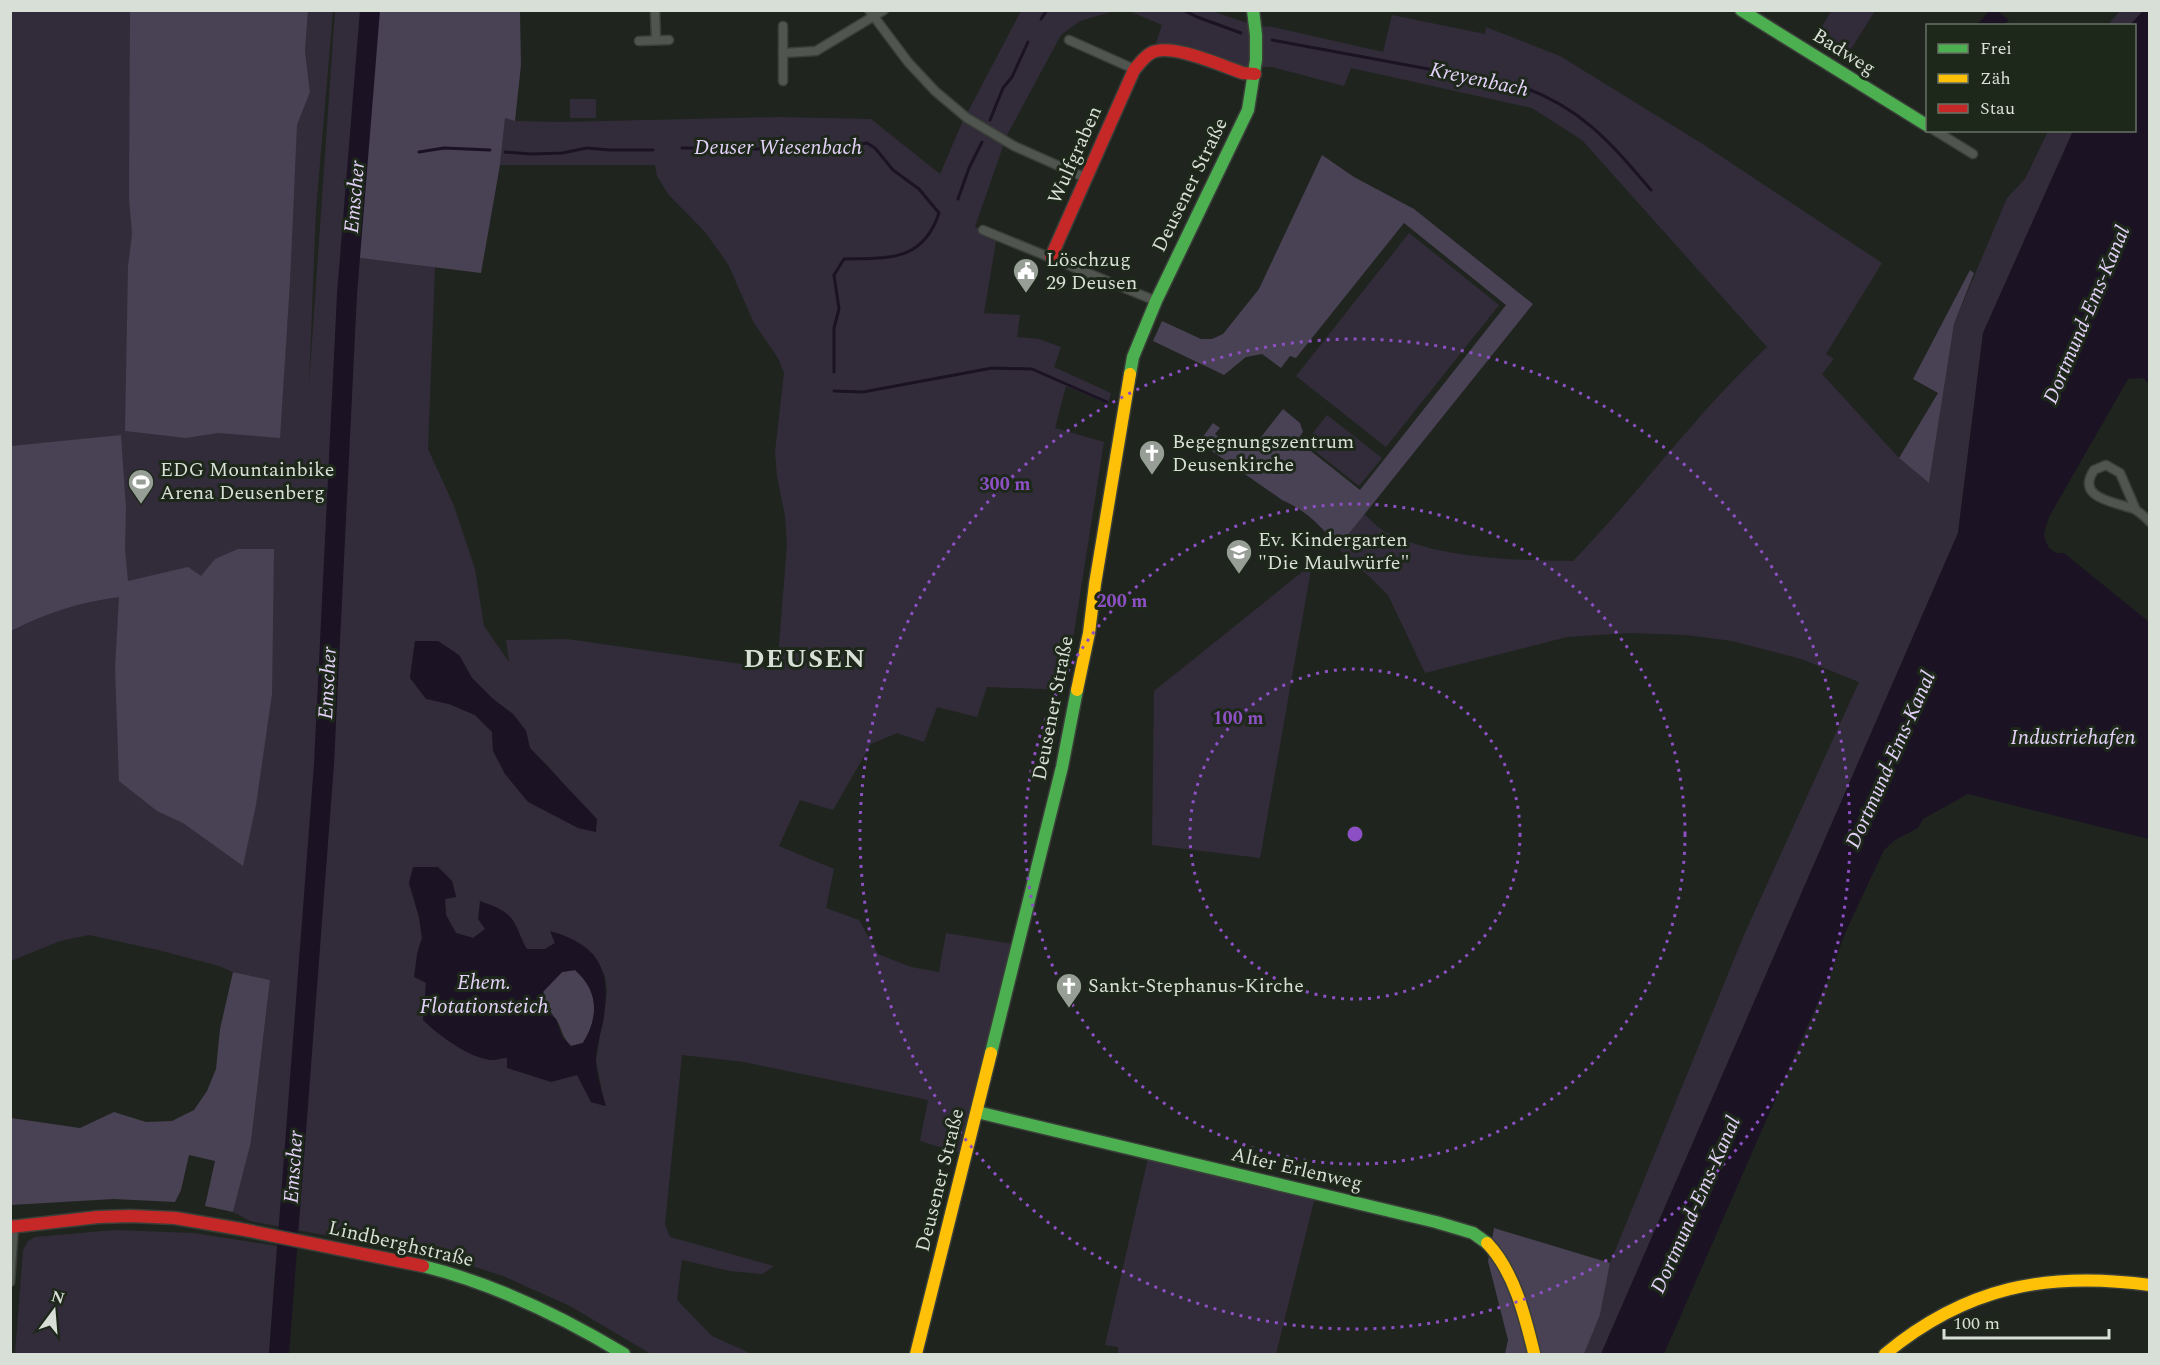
<svg xmlns="http://www.w3.org/2000/svg" width="2160" height="1365" viewBox="0 0 2160 1365" font-family="Spectral,serif">
  <rect width="100%" height="100%" fill="#1f241e"/>
  <!-- green -->
  <g fill="#322c3a" fill-rule="evenodd">
    <polygon points="1832,10 1875,11 1846,57 1815,38"/>
    <path d="M11 11H305L297 122 310 92 305 51 308 11H333L316 210 309 385 335 11H370L352 257 435 267 428 449 454 506 475 569 484 626 509 662 506 640 567 639 777 669 787 545 785 516 777 476 775 452 784 373 778 358 754 323 728 264 705 232 668 194 657 176 655 165H500L505 117 515 121 562 122 779 117 871 119 940 174 962 123 1021 11H1114L1080 21 1061 35 1007 135 975 227 983 230 981 234 996 241 984 313 1020 315 1017 337 1039 339 1061 347 1054 367 1111 393 1108 404 1066 386 1055 428 1104 442 1065 690 987 687 977 717 937 707 924 742 897 733 871 744 833 810 800 800 779 846 834 869 826 908 859 920 878 954 911 967 939 972 946 933 1019 945 966 1155 920 1141 928 1100 744 1062 682 1055 665 1224 670 1237 774 1266 762 1274 730 1271 682 1260 677 1300 712 1336 752 1354H651L570 1306 503 1276 450 1259 250 1221 233 1212 251 1142 270 980 233 972 219 966 158 950 89 935 60 941 11 961ZM292 192 290 283 282 399ZM415 641 459 655 472 678 493 699 513 714 526 731 530 748 549 767 564 785 493 751 492 732 475 715 449 704 426 698 410 678ZM438 867 452 881 456 897 445 899 446 915 456 933 473 938 486 929 512 919 520 939 527 950 545 949 555 943 551 932 593 954 605 976 607 992 596 1061 605 1106 591 1102 577 1074 507 1057 491 1060 423 1020 426 983 417 954 422 938 419 917 409 883Z"/>
    <path d="M1129 11H1212L1256 26 1273 27 1383 52 1392 15 1485 34 1486 27 1560 56 1701 143 1882 263 1826 354 1834 359 1822 374 1899 458 1929 483 1954 324 2007 198 2025 179 2048 131H2073L1983 333 1958 533 1601 1354H1584L1600 1315 1610 1263 1744 935 1859 682 1801 659 1732 641 1686 635 1630 633 1567 637 1425 673 1388 595 1370 577 1344 556 1337 544 1347 536 1364 514C1371 520 1378 528 1386 532 1438 559 1515 560 1573 561 1640 492 1696 413 1767 347L1582 140 1532 108 1351 68 1344 86 1272 67H1241L1171 45 1156 43 1162 25Z"/>
    <polygon points="2120,11 2143,11 2130,25 2107,26"/>
    <rect x="570" y="99" width="26" height="19"/>
    <polygon points="1409,233 1499,305 1386,447 1296,376"/>
    <polygon points="1327,415 1382,458 1359,486 1305,443"/>
    <polygon points="1312,564 1260,858 1152,845 1154,691"/>
    <polygon points="1149,1154 1316,1193 1276,1354 1118,1354 1118,1347 1105,1345"/>
    <polygon points="115,1230 194,1233 277,1246 269,1354 15,1354 23,1250 28,1241 35,1237"/>
  </g>
  <!-- forest -->
  <g fill="#494154">
    <polygon points="130,11 308,11 305,51 310,92 297,125 290,283 280,438 218,433 186,438 125,431 128,266 132,234 129,198"/>
    <polygon points="370,11 520,11 521,65 515,121 505,118 500,165 481,273 352,257"/>
    <path d="M1322 155 1354 177 1414 209 1533 304 1347 536 1337 544C1317 524 1309 512 1282 500L1199 442 1213 423 1220 428 1215 434 1236 451 1241 445 1250 451 1283 409 1300 423 1303 432 1297 440 1360 490 1506 305 1404 223 1296 358 1290 356 1281 368 1262 354 1246 357 1224 375 1153 341 1162 321 1201 339H1212L1223 334 1259 289Z"/>
    <polygon points="1970,270 1974,273 1954,324 1929,483 1899,458 1938,393 1913,379"/>
    <path d="M121 435 126 508 125 549 128 581 188 567 201 576 215 559 238 549H274L272 694 256 805 243 866 183 823 157 811 119 781 115 668 119 597C79 602 46 613 11 631V446Z"/>
    <path d="M575 970C599 991 599 1017 583 1043L571 1046C561 1036 562 1028 556 1019 547 1007 547 1006 543 991L562 972Z"/>
    <polygon points="233,972 270,980 251,1142 233,1212 205,1206 215,1161 189,1155 181,1190 175,1202 114,1199 11,1205 11,1118 80,1128 114,1112 146,1122 172,1121 194,1110 207,1091 216,1069 220,1029"/>
    <polygon points="1494,1228 1610,1263 1600,1315 1584,1354 1505,1354 1508,1340 1488,1261"/>
  </g>
  <!-- water -->
  <g fill="#1b1324" fill-rule="evenodd">
    <polygon points="1990,10 1997,11 2009,20 2004,25 1977,25"/>
    <polygon points="2143,11 2150,11 2149,384 2143,378 2128,379 2049,517 2044,533 2045,540 2049,548 2056,553 2064,553 2149,622 2149,839 1968,794 1923,819 1918,828 1895,840 1884,850 1845,933 1831,972 1664,1354 1601,1354 1958,533 1983,333 2073,131 2134,130 2134,26 2130,25"/>
    <polygon points="415,641 438,641 459,655 472,678 493,699 513,714 526,731 530,748 597,819 596,832 578,828 528,802 505,774 493,751 492,732 475,715 449,704 426,699 410,678"/>
    <path d="M413 867H438L452 881 456 897 445 899 446 915 456 933 473 938 485 929 478 919 480 901C491 905 504 909 511 918 518 926 521 940 527 949H545L555 943 550 931C603 946 611 973 603 1023 600 1035 596 1049 596 1060 596 1075 602 1092 606 1106L591 1102 577 1075 551 1082 507 1068V1058C502 1058 497 1060 493 1060 471 1060 437 1034 423 1020L426 983 414 977 417 954 422 938 419 917 409 883ZM575 970C599 991 599 1017 583 1043L571 1046 562 1037 556 1019 549 1014 543 992 562 972Z"/>
  </g>
  <g fill="none" stroke-linecap="round" stroke-linejoin="round">
    <!-- stream -->
    <g stroke="#1b1324" stroke-width="3">
      <polyline points="1183,10 1197,17 1241,33"/>
      <polyline points="1041,19 1047,10"/>
      <path d="M1272 40 1520 86C1582 108 1610 142 1651 190"/>
      <polyline points="990,120 1003,88 1012,77 1028,42"/>
      <path d="M682 148 755 149 852 146 867 143 875 148 893 170 919 189 939 213C923 262 888 258 844 259L834 275 839 309 834 328V372"/>
      <polyline points="419,152 444,148 490,150"/>
      <polyline points="505,152 531,154 562,153 587,148 610,150 653,150"/>
      <polyline points="958,199 969,168 982,142"/>
      <polyline points="834,391 863,392 992,368 1032,369 1107,402"/>
    </g>
    <!-- river -->
    <polyline stroke="#1b1324" stroke-width="20" points="279,1354 324,764 347,294 370,10"/>
    <!-- street casing -->
    <g stroke="#3a3f39" stroke-width="11">
      <g id="street">
        <polyline points="655,10 656,40"/>
        <polyline points="869,10 908,62 935,91 967,118 1014,146 1086,178"/>
        <polyline points="1069,40 1134,69"/>
        <polyline points="639,41 669,40"/>
        <polyline points="783,53 816,51 884,10"/>
        <polyline points="783,81 783,26"/>
        <polyline points="1934,130 1973,154"/>
        <polyline points="983,230 1156,301"/>
        <path d="M2136 510 2120 473 2106 465 2094 470C2075 499 2116 502 2134 509 2140 512 2145 517 2150 522"/>
        <polyline points="10,1282 14,1226"/>
      </g>
    </g>
    <!-- fast casing -->
    <g stroke="#3a3f39" stroke-width="15">
      <g id="fast">
        <polyline points="1741,10 1928,126"/>
        <polyline points="1130,374 1133,357 1156,301 1248,110 1256,60 1256,35 1253,10"/>
        <polyline points="991,1053 1062,767 1077,690"/>
        <polyline points="977,1112 1436,1222 1473,1233 1487,1243"/>
        <path d="M423 1266C495 1284 561 1316 624 1354"/>
      </g>
    </g>
    <!-- slow casing -->
    <g stroke="#3a3f39" stroke-width="15">
      <g id="slow">
        <polyline points="1077,690 1089,633 1095,584 1130,374"/>
        <path d="M1487 1243C1514 1271 1525 1316 1534 1353"/>
        <polyline points="916,1354 991,1053"/>
        <path d="M1885 1354C1966 1287 2047 1271 2150 1285"/>
      </g>
    </g>
    <!-- jam casing -->
    <g stroke="#3a3f39" stroke-width="15">
      <g id="jam">
        <path d="M1051 257 1134 70C1139 64 1144 57 1151 53 1170 42 1222 66 1243 73L1255 74"/>
        <polyline points="10,1227 98,1217 131,1216 175,1218 240,1229 423,1266"/>
      </g>
    </g>
    <!-- street -->
    <use href="#street" stroke="#50554f" stroke-width="8"/>
    <!-- fast -->
    <use href="#fast" stroke="#4caf50" stroke-width="12"/>
    <!-- slow -->
    <use href="#slow" stroke="#ffc107" stroke-width="12"/>
    <!-- jam -->
    <use href="#jam" stroke="#c62828" stroke-width="12"/>
  </g>
  <!-- distance rings -->
  <g fill="none" stroke="#8d50c4" stroke-width="3" stroke-dasharray="3 6">
    <circle cx="1355" cy="834" r="165"/>
    <circle cx="1355" cy="834" r="330"/>
    <circle cx="1355" cy="834" r="495"/>
  </g>
  <!-- icons -->
  <defs>
    <g id="civic-pin" transform="scale(1.35)"><path d="M0 17L-7.5 6A9.5 9.5 0 1 1 7.5 6Z" fill="#979e96" stroke="#1d281a"/><path d="M-.6-6.5H3V-4.5H.6V-3L4-1V1h2V6H-6V1h2V-1L-.6-3ZM-1.2 2.5V6h2.4V2.5Z" fill="#fff"/></g>
    <g id="church-pin" transform="scale(1.35)"><path d="M0 17L-7.5 6A9.5 9.5 0 1 1 7.5 6Z" fill="#979e96" stroke="#1d281a"/><path d="M-1.2-6h2.4v3.5h3.3v2.4h-3.3V6h-2.4V-.1h-3.3v-2.4h3.3Z" fill="#fff"/></g>
    <g id="stadium-pin" transform="scale(1.35)"><path d="M0 17L-7.5 6A9.5 9.5 0 1 1 7.5 6Z" fill="#979e96" stroke="#1d281a"/><path d="M0-5a6.5 5 0 1 0 0 10a6.5 5 0 1 0 0-10ZM-3.5-1.8h7v3.6h-7Z" fill="#fff"/></g>
    <g id="school-pin" transform="scale(1.35)"><path d="M0 17L-7.5 6A9.5 9.5 0 1 1 7.5 6Z" fill="#979e96" stroke="#1d281a"/><path d="M0-5L7-2L0 1L-7-2ZM-4 1L0 2.5L4 1V4Q0 6-4 4Z" fill="#fff"/></g>
  </defs>
  <g fill-rule="evenodd">
    <use href="#civic-pin" x="1026" y="271"/>
    <use href="#church-pin" x="1152" y="453"/>
    <use href="#stadium-pin" x="141" y="482"/>
    <use href="#school-pin" x="1239" y="552"/>
    <use href="#church-pin" x="1069" y="986"/>
  </g>
  <g text-anchor="middle" dominant-baseline="central" stroke-width="6" stroke-linejoin="round" paint-order="stroke">
    <!-- street labels -->
    <g font-size="20" fill="#d7dfd6" stroke="#1d281a">
      <text transform="translate(1844 52) rotate(32)">Badweg</text>
      <text transform="translate(1075 155) rotate(-66)">Wulfgraben</text>
      <text transform="translate(1190 185) rotate(-64)">Deusener Straße</text>
      <text transform="translate(1053 708) rotate(-79)">Deusener Straße</text>
      <text transform="translate(1297 1169) rotate(13)">Alter Erlenweg</text>
      <text transform="translate(940 1180) rotate(-76)">Deusener Straße</text>
      <text transform="translate(401 1244) rotate(13)">Lindberghstraße</text>
    </g>
    <!-- poi labels -->
    <g font-size="20" fill="#d7dfd6" stroke="#1d281a" text-anchor="start">
      <text x="1046" y="260">Löschzug<tspan x="1046" dy="23">29 Deusen</tspan></text>
      <text x="1172" y="442">Begegnungszentrum<tspan x="1172" dy="23">Deusenkirche</tspan></text>
      <text x="160" y="470">EDG Mountainbike<tspan x="160" dy="23">Arena Deusenberg</tspan></text>
      <text x="1258" y="540">Ev. Kindergarten<tspan x="1258" dy="23">"Die Maulwürfe"</tspan></text>
      <text x="1088" y="986">Sankt-Stephanus-Kirche</text>
    </g>
    <!-- water labels -->
    <g font-size="21" font-style="italic" fill="#e5d2fa" stroke="#1d281a">
      <text transform="translate(1479 80) rotate(12)">Kreyenbach</text>
      <text x="778" y="148">Deuser Wiesenbach</text>
      <text transform="translate(355 197) rotate(-85)">Emscher</text>
      <text transform="translate(2087 315) rotate(-67)">Dortmund-Ems-Kanal</text>
      <text transform="translate(328 683) rotate(-87)">Emscher</text>
      <text x="2073" y="738">Industriehafen</text>
      <text transform="translate(1891 760) rotate(-66)">Dortmund-Ems-Kanal</text>
      <text x="484" y="983">Ehem.<tspan x="484" dy="24">Flotationsteich</tspan></text>
      <text transform="translate(294 1167) rotate(-86)">Emscher</text>
      <text transform="translate(1696 1205) rotate(-66)">Dortmund-Ems-Kanal</text>
    </g>
    <!-- district labels -->
    <g font-size="26" font-weight="bold" letter-spacing="1.5" fill="#d7dfd6" stroke="#1d281a">
      <text x="805" y="659">DEUSEN</text>
    </g>
  </g>
  <circle cx="1355" cy="834" r="9" fill="#8d50c4" stroke="#1d281a" stroke-width="3"/>
  <g font-size="18" text-anchor="middle" font-weight="bold" fill="#8d50c4" stroke="#1d281a" stroke-width="6" stroke-linejoin="round" paint-order="stroke">
    <text x="1005" y="490">300 m</text>
    <text x="1122" y="607">200 m</text>
    <text x="1238" y="724">100 m</text>
  </g>
  <!-- border -->
  <rect width="2160" height="1365" fill="none" stroke="#d7dfd6" stroke-width="24"/>
  <!-- legend -->
  <rect x="1926" y="24" width="210" height="108" fill="#1d281a" stroke="#677165" stroke-width="1.5"/>
  <rect x="1938" y="44" width="30" height="9" fill="#4caf50" stroke="#677165" stroke-width="1.5"/>
  <text x="1980" y="54" font-size="18" fill="#d7dfd6">Frei</text>
  <rect x="1938" y="74" width="30" height="9" fill="#ffc107" stroke="#677165" stroke-width="1.5"/>
  <text x="1980" y="84" font-size="18" fill="#d7dfd6">Zäh</text>
  <rect x="1938" y="104" width="30" height="9" fill="#c62828" stroke="#677165" stroke-width="1.5"/>
  <text x="1980" y="114" font-size="18" fill="#d7dfd6">Stau</text>
  <!-- north arrow -->
  <g transform="translate(54 1311) rotate(16)" stroke="#1d281a" stroke-width="4.5" paint-order="stroke">
  <path d="M0-4.5L10 22L0 15L-10 22Z" fill="#d7dfd6"/>
  <text y="-9" font-size="16" font-weight="bold" text-anchor="middle" fill="#d7dfd6">N</text>
  </g>
  <!-- scale -->
  <path d="M1944 1329v9h165v-9" fill="none" stroke="#d7dfd6" stroke-width="3"/>
  <text x="1953" y="1329" font-size="18" fill="#d7dfd6" stroke="#1d281a" stroke-width="4.5" paint-order="stroke">100 m</text>
</svg>
